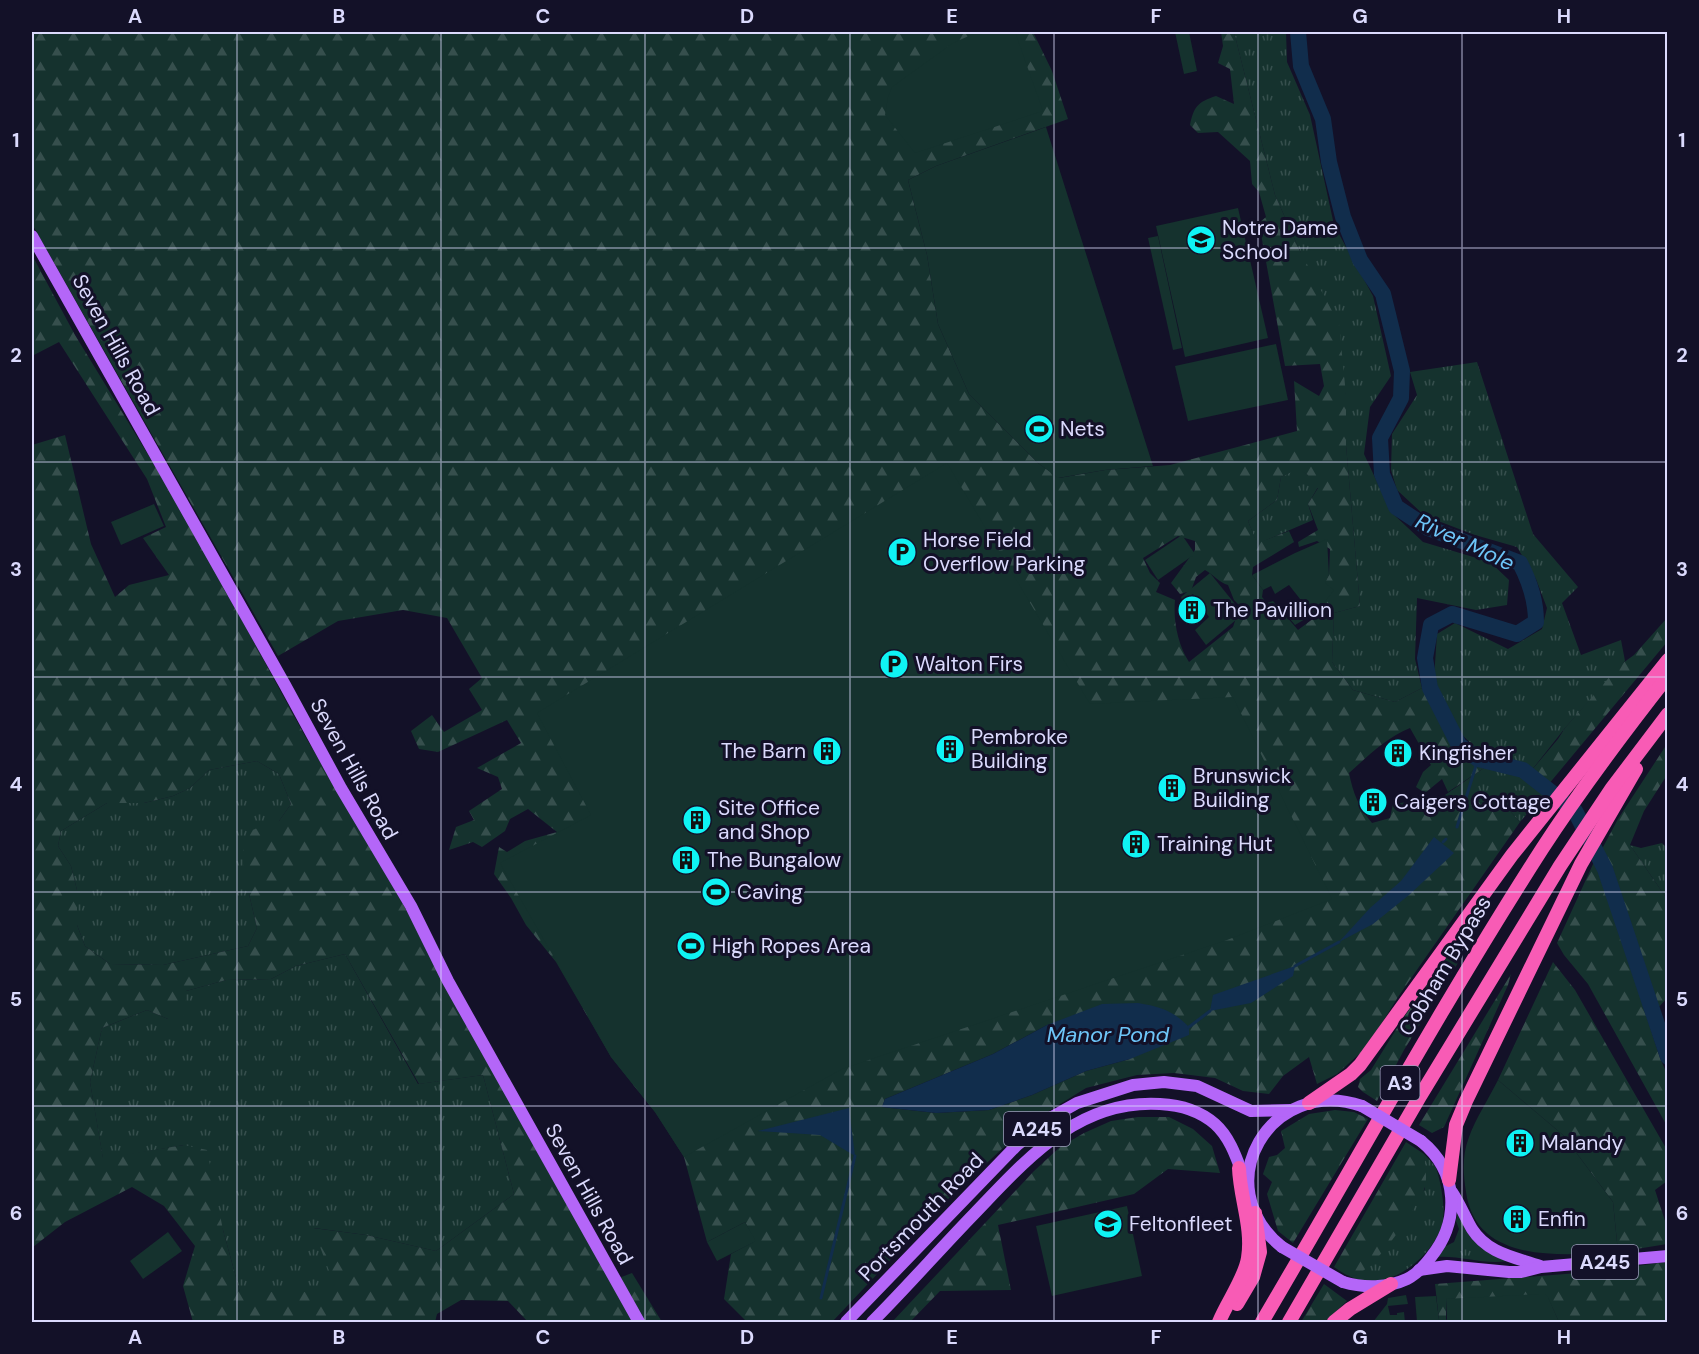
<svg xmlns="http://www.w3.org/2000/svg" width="1699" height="1354" viewBox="0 0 1699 1354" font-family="'DM Sans',sans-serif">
  <defs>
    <pattern id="grass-tufts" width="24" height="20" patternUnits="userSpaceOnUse" patternTransform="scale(1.5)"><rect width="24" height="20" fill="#15322e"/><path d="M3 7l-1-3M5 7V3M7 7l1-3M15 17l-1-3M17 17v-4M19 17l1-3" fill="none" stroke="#364f4d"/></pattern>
    <pattern id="forest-firs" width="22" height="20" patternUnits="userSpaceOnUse" patternTransform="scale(1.5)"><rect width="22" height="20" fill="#15322e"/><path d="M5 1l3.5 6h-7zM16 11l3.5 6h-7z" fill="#364f4d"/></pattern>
  </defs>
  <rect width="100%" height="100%" fill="#131128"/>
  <!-- grass -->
  <g fill="url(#grass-tufts)">
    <polygon points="1234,32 1286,32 1287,62 1310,115 1334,225 1373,296 1391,376 1370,407 1364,454 1391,512 1423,542 1490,562 1509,580 1507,605 1476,610 1417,598 1415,659 1422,688 1395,702 1353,690 1332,662 1334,613 1360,606 1346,445 1346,395 1300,251 1275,195"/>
    <polygon points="1477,362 1533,534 1578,587 1562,603 1581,655 1621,640 1625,661 1565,728 1531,771 1512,762 1480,752 1459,732 1434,679 1437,634 1455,623 1508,649 1542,629 1547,608 1536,579 1517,547 1475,535 1425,516 1397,490 1391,470 1392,434 1417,395 1410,372"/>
    <polygon points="1298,468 1308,475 1318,487 1308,504 1313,520 1257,544 1248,521 1277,500 1281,477"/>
    <polygon points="257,761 279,774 291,804 279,821 249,894 257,928 248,946 163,965 110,964 85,946 77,925 77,890 71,866 58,846 61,831 107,803 144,803 173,796 190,788 209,770"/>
    <polygon points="1484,768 1520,774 1544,794 1520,822 1507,808 1445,795"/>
    <polygon points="1662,843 1667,848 1667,899 1630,845 1641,848"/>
    <polygon points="345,954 418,1084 483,1075 514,1194 436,1251 366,1235 314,1228 338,1292 240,1292 223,1230 184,1145 103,1159 90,1082 102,1028 147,1010 168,1019 186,991 226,980 271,979 296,966"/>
    <path d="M1424 1154C1428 1158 1433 1163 1436 1168 1441 1182 1447 1213 1441 1228 1428 1262 1384 1294 1349 1276L1356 1275 1425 1189Z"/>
    <path d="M1458 1211 1507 1261C1484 1265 1460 1255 1436 1257L1444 1247 1454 1242 1459 1229 1456 1221Z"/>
  </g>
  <!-- forest -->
  <g fill="url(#forest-firs)" fill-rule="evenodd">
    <path d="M32 32H1033L1052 71 1068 119 936 166 908 180 927 255 938 324 969 394 1038 463 1059 478 1105 470 1170 465 1297 431 1294 381 1319 396 1324 386 1320 364 1285 366 1259 223 1266 217 1259 192 1252 184 1250 161 1218 132 1198 133 1190 125C1194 106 1198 102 1216 96L1234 104 1230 69 1218 63 1223 46 1221 32H1234L1275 195 1300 251 1339 324 1346 395V445L1360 606 1334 613 1332 662 1353 690 1395 702 1422 688C1436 718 1454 752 1484 768L1448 792 1442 779 1425 793 1416 787 1423 772 1431 765 1410 728C1386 738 1368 756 1349 773 1353 793 1359 808 1372 823L1390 818 1393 804 1407 802 1416 795 1433 809 1445 795 1507 808 1520 822 1398 997 1367 1047 1337 1074 1317 1084 1309 1057 1283 1076 1269 1094 1243 1091 1215 1078 1174 1073 1137 1075 1086 1088 1031 1122 947 1200 832 1322H747L724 1299 731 1254 755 1241 745 1222 707 1242 684 1157 655 1112 611 1057 556 962 526 925 511 898 494 874 499 847 507 852 525 841 557 832 528 809 510 819 505 831 482 847 473 842 449 850 456 827 474 820 469 811 502 789 498 777 477 768 521 743 507 720 438 752 419 749 411 731 432 715 444 732 482 710 469 689 482 678 447 618 403 610 338 621 278 656 32 224ZM1298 469 1308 475 1311 489 1318 488 1308 504 1318 530 1298 542 1299 547 1317 541 1330 549 1329 575 1324 583 1333 590 1317 612 1318 615 1298 630 1273 601 1267 603 1262 597 1263 590 1252 575 1253 567 1294 542 1289 531 1257 543 1248 521 1277 500 1281 477ZM1178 536 1195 541V550L1171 583 1180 594 1191 591 1196 577 1205 570C1214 575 1220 583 1228 585L1234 600 1240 606 1233 627 1189 662C1178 645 1173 621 1175 600L1156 592 1160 583 1150 573 1143 558ZM1047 1025 1130 1059 1086 1071 1032 1095 989 1110 936 1113 882 1107 885 1099 993 1054Z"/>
    <path d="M32 255 75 335 158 471 221 582 305 736 404 906 546 1168 637 1322H528L508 1301 461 1300 437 1314 435 1322H193L183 1286 195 1246 164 1206 132 1187 65 1222 33 1247 32 1253V445L65 435 91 544 115 597 129 585 169 575 143 538 166 527 147 479 59 342 32 356ZM257 761 279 774 291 804 279 821 249 831 242 855 249 894 257 928 248 946 163 965 110 964 85 946 77 925V890L71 866 58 846 61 831 107 803H144L173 796 190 788 209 770ZM345 954 419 1084 483 1075 514 1194 436 1251 366 1235 313 1228 337 1292H240L223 1230 207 1150 184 1145 103 1158 90 1082 102 1028 147 1010 168 1019 183 1020 186 991 226 980 271 979 296 966Z"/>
    <polygon points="1667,618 1667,642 1548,785 1531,771 1558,739 1565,728 1620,665 1634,655"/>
    <polygon points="1667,744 1667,775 1644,811 1630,845 1667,899 1667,998 1658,1008 1614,876 1602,849 1618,819"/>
    <polygon points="1594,862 1600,873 1660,1058 1667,1074 1667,1126 1588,984 1564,955 1557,943"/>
    <polygon points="1451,950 1461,958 1404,1050 1377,1101 1363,1092 1358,1087 1360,1079 1371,1070 1402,1020"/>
    <polygon points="1553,962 1575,990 1667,1150 1667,1181 1655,1190 1667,1227 1667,1244 1618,1252 1613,1202 1563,1135 1498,1080"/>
    <polygon points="1511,974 1508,985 1444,1127 1432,1133 1419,1125"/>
    <polygon points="1335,1110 1354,1112 1368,1119 1293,1243 1278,1231 1267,1194 1272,1182 1263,1174 1269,1157 1277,1155 1285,1148 1281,1131 1309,1114"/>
    <polygon points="1138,1117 1169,1117 1193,1129 1212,1146 1220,1173 1168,1169 1134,1194 998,1225 1011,1290 940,1291 910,1322 892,1322 1034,1171 1060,1147 1084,1133 1111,1121"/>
    <path d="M1406 1142 1424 1154C1425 1165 1428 1180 1424 1190 1416 1208 1371 1278 1350 1276 1345 1275 1339 1270 1334 1267Z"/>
    <polygon points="1667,1262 1667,1322 1559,1322 1548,1298 1446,1299 1446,1322 1420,1322 1439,1320 1435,1284 1591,1272"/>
    <polygon points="632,1273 662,1322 645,1322 619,1278"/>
    <polygon points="1324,1284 1347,1301 1325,1322 1301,1322"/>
  </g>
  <!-- green -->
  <g fill="#15322e">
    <polygon points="1002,32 1015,32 1043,111 915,153 885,115 888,97 892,87 953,43 971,35"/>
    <polygon points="1175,32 1189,32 1197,71 1184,74"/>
    <polygon points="1046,127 1153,466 1105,470 1058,478 1038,463 969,394 938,324 927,255 908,180 936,166"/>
    <polygon points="1238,208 1268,338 1185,357 1156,226"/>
    <polygon points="1158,236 1182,348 1173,350 1148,238"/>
    <polygon points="1276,344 1288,400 1188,421 1175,366"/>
    <polygon points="947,463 1090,704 1233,697 1332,899 1227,940 842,1069 684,1157 655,1112 611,1057 500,863 591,815 537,713"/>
    <polygon points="154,504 164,526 121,545 111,522"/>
    <polygon points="1182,535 1195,554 1158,580 1145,560"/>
    <polygon points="1327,539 1329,575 1325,583 1334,590 1317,612 1295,625 1283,611 1300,599 1289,585 1275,594 1271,586 1263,590 1252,575 1295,553"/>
    <polygon points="1210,573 1243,614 1206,645 1195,630 1209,617 1193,594 1182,600 1181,597"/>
    <path d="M1498 1080 1563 1135 1613 1202 1618 1252C1563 1255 1476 1265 1466 1192 1463 1174 1462 1155 1469 1137 1476 1118 1489 1098 1498 1080Z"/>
    <polygon points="1127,1206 1142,1276 1052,1296 1036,1226"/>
    <polygon points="745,1222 756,1241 717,1261 707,1242"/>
    <polygon points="168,1232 182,1251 143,1279 130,1261"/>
    <polygon points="1540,1294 1545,1294 1548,1297 1559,1322 1445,1322 1447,1319 1446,1299"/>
    <polygon points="1406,1295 1408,1304 1388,1306 1390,1315 1397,1315 1397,1313 1404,1312 1405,1322 1373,1322 1387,1304 1388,1298"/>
    <polygon points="1436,1296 1439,1320 1417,1322 1415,1297"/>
  </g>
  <!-- water -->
  <g fill="#112d4c">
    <polygon points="1434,837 1454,853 1409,895 1373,924 1339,942 1370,908 1401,881"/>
    <polygon points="1295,966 1293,976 1251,1003 1210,1011 1213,995"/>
    <path d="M1138 1003C1161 1007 1172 1010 1189 1027V1035L1130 1059 1086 1071 1032 1095 989 1110 936 1113 882 1107 885 1099 993 1054 1047 1025 1102 1004Z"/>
    <polygon points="849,1108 855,1156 820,1135 758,1131"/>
  </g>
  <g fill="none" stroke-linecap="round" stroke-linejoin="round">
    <!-- stream -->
    <g stroke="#112d4c" stroke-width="3">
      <polyline points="1457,827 1478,759"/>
      <polyline points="1443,842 1446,839"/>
      <polyline points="1295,966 1339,942"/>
      <polyline points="1189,1027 1210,1011"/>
      <polyline points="821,1298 855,1156"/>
    </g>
    <!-- river -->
    <path stroke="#112d4c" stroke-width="16" d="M1298 32 1301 66 1323 119 1329 162 1343 217 1360 260 1383 294 1402 371 1401 398 1380 438 1382 474 1396 507 1428 528 1520 563C1530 582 1536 600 1536 622L1517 634 1452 614 1431 625 1425 658 1430 688 1459 745 1478 759 1523 770 1575 811 1605 869 1668 1057"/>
    <!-- major -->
    <g stroke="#b466f8" stroke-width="12">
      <polyline points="32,236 285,685 341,788 411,906 448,981 639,1322"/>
      <path d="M1452 1192C1460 1204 1465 1217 1472 1229 1488 1254 1515 1257 1540 1266"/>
      <path d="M1282 1247C1206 1186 1270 1075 1362 1106"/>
      <polyline points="1419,1270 1447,1266 1509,1272 1521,1272 1541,1267 1668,1256"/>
      <path d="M1343 1282C1363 1288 1388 1288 1407 1279 1417 1274 1425 1265 1431 1257 1460 1221 1459 1172 1421 1141"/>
      <polyline points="846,1322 1017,1145 1052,1117 1077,1103 1133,1085 1164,1082 1197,1086 1251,1111 1291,1110"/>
      <path d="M872 1322C907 1287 940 1249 975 1213 1027 1159 1078 1099 1160 1104 1180 1105 1200 1111 1215 1124 1233 1140 1239 1167 1248 1188"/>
    </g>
    <!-- highway -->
    <g stroke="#f85bb5" stroke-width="14">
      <polyline points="1309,1103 1351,1074 1360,1065 1512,855 1668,660"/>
      <polyline points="1449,1180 1456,1125 1466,1101 1581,864 1636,769"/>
      <polyline points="1237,1304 1253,1277 1260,1252 1255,1213"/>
      <path d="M1219 1322C1227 1302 1245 1278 1248 1258 1253 1228 1240 1198 1239 1168"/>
      <path d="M1262 1322C1355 1164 1443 1003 1542 849 1581 789 1624 732 1668 676"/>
      <polyline points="1289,1322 1419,1098 1560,866 1612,788 1668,714"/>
      <polyline points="1334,1322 1350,1309 1391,1284"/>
    </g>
    <!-- major-bridge -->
    <g stroke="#b466f8" stroke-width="12">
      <polyline points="1362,1106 1421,1141"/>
      <polyline points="1282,1247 1343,1282"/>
    </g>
  </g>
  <!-- grid -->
  <path fill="none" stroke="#dbdafd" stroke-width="1.5" stroke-opacity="0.55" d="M237 32V1322M441 32V1322M645 32V1322M850 32V1322M1054 32V1322M1258 32V1322M1462 32V1322M32 248H1668M32 462H1668M32 677H1668M32 892H1668M32 1106H1668"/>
  <!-- icons -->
  <defs>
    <g id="school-disc" transform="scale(1.5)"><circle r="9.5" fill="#0ff3f4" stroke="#131128"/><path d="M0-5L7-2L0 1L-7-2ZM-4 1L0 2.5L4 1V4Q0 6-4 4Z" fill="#111"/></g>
    <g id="stadium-disc" transform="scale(1.5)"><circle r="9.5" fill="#0ff3f4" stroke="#131128"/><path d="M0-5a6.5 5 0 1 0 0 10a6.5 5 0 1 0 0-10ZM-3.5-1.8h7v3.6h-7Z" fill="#111"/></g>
    <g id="parking-disc" transform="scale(1.5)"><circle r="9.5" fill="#0ff3f4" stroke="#131128"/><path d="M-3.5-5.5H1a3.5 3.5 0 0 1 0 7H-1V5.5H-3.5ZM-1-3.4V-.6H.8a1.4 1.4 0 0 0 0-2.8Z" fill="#111"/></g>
    <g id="building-disc" transform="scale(1.5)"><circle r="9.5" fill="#0ff3f4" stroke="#131128"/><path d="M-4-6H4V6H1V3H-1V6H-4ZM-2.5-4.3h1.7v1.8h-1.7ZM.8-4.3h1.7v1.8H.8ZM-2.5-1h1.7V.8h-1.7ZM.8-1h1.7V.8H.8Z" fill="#111"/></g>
  </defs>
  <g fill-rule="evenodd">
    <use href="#school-disc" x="1201" y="240"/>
    <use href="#stadium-disc" x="1039" y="429"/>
    <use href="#parking-disc" x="902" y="552"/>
    <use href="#building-disc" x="1192" y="610"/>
    <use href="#parking-disc" x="894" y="664"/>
    <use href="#building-disc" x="950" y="749"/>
    <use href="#building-disc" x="827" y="751"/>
    <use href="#building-disc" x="1398" y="753"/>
    <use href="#building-disc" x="1172" y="788"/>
    <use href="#building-disc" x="1373" y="802"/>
    <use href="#building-disc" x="697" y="820"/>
    <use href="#building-disc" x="1136" y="844"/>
    <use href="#building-disc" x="686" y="860"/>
    <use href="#stadium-disc" x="716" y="892"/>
    <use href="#stadium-disc" x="691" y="946"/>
    <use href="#building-disc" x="1520" y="1143"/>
    <use href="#building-disc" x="1517" y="1219"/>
    <use href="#school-disc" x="1108" y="1224"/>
  </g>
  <g text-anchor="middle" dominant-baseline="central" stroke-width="6" stroke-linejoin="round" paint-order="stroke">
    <!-- shield labels -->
    <g fill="#131128" stroke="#9f9ebd" stroke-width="1.5">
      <rect x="1380.5" y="1066" width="39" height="34" rx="4.5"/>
      <rect x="1004" y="1112" width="66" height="34" rx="4.5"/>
      <rect x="1572" y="1245" width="66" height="34" rx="4.5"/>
    </g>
    <g font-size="20" font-weight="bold" fill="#dbdafd">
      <text x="1400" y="1083">A3</text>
      <text x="1037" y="1129">A245</text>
      <text x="1605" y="1262">A245</text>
    </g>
    <!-- poi labels -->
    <g font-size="21" fill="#dbdafd" stroke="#131128" text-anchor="start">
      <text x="1222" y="228">Notre Dame<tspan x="1222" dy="24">School</tspan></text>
      <text x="1060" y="429">Nets</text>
      <text x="923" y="540">Horse Field<tspan x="923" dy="24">Overflow Parking</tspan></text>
      <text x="1213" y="610">The Pavillion</text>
      <text x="915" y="664">Walton Firs</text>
      <text x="971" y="737">Pembroke<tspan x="971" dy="24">Building</tspan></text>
      <text x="806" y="751" text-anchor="end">The Barn</text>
      <text x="1419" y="753">Kingfisher</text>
      <text x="1193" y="776">Brunswick<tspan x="1193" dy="24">Building</tspan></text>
      <text x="1394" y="802">Caigers Cottage</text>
      <text x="718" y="808">Site Office<tspan x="718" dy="24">and Shop</tspan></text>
      <text x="1157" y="844">Training Hut</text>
      <text x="707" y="860">The Bungalow</text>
      <text x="737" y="892">Caving</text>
      <text x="712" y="946">High Ropes Area</text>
      <text x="1541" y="1143">Malandy</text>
      <text x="1538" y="1219">Enfin</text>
      <text x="1129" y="1224">Feltonfleet</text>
    </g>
    <!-- street labels -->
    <g font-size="21" fill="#dbdafd" stroke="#131128">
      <text transform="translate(116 345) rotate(61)">Seven Hills Road</text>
      <text transform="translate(354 769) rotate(61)">Seven Hills Road</text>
      <text transform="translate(1445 966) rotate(-59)">Cobham Bypass</text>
      <text transform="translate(589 1194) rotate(61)">Seven Hills Road</text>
      <text transform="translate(921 1217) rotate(-46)">Portsmouth Road</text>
    </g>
    <!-- water labels -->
    <g font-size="22" font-style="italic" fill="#6dc5f8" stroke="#131128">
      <text transform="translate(1465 542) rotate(25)">River Mole</text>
      <text x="1108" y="1034">Manor Pond</text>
    </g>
  </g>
  <!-- border -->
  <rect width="1699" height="1354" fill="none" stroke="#131128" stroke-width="66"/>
  <rect x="33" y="33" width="1633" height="1288" fill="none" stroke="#dbdafd" stroke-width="2"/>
  <g font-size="20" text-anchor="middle" font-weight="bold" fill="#dbdafd">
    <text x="135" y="23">A</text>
    <text x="339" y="23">B</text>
    <text x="543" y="23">C</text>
    <text x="747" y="23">D</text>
    <text x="952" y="23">E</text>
    <text x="1156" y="23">F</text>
    <text x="1360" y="23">G</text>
    <text x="1564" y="23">H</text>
    <text x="16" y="147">1</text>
    <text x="1682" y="147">1</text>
    <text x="16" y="362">2</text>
    <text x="1682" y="362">2</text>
    <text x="16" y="576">3</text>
    <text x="1682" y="576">3</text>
    <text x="16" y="791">4</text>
    <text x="1682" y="791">4</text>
    <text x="16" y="1006">5</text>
    <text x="1682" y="1006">5</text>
    <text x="16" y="1220">6</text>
    <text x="1682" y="1220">6</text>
    <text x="135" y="1344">A</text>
    <text x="339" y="1344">B</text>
    <text x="543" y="1344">C</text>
    <text x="747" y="1344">D</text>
    <text x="952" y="1344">E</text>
    <text x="1156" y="1344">F</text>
    <text x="1360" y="1344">G</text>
    <text x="1564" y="1344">H</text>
  </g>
</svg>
